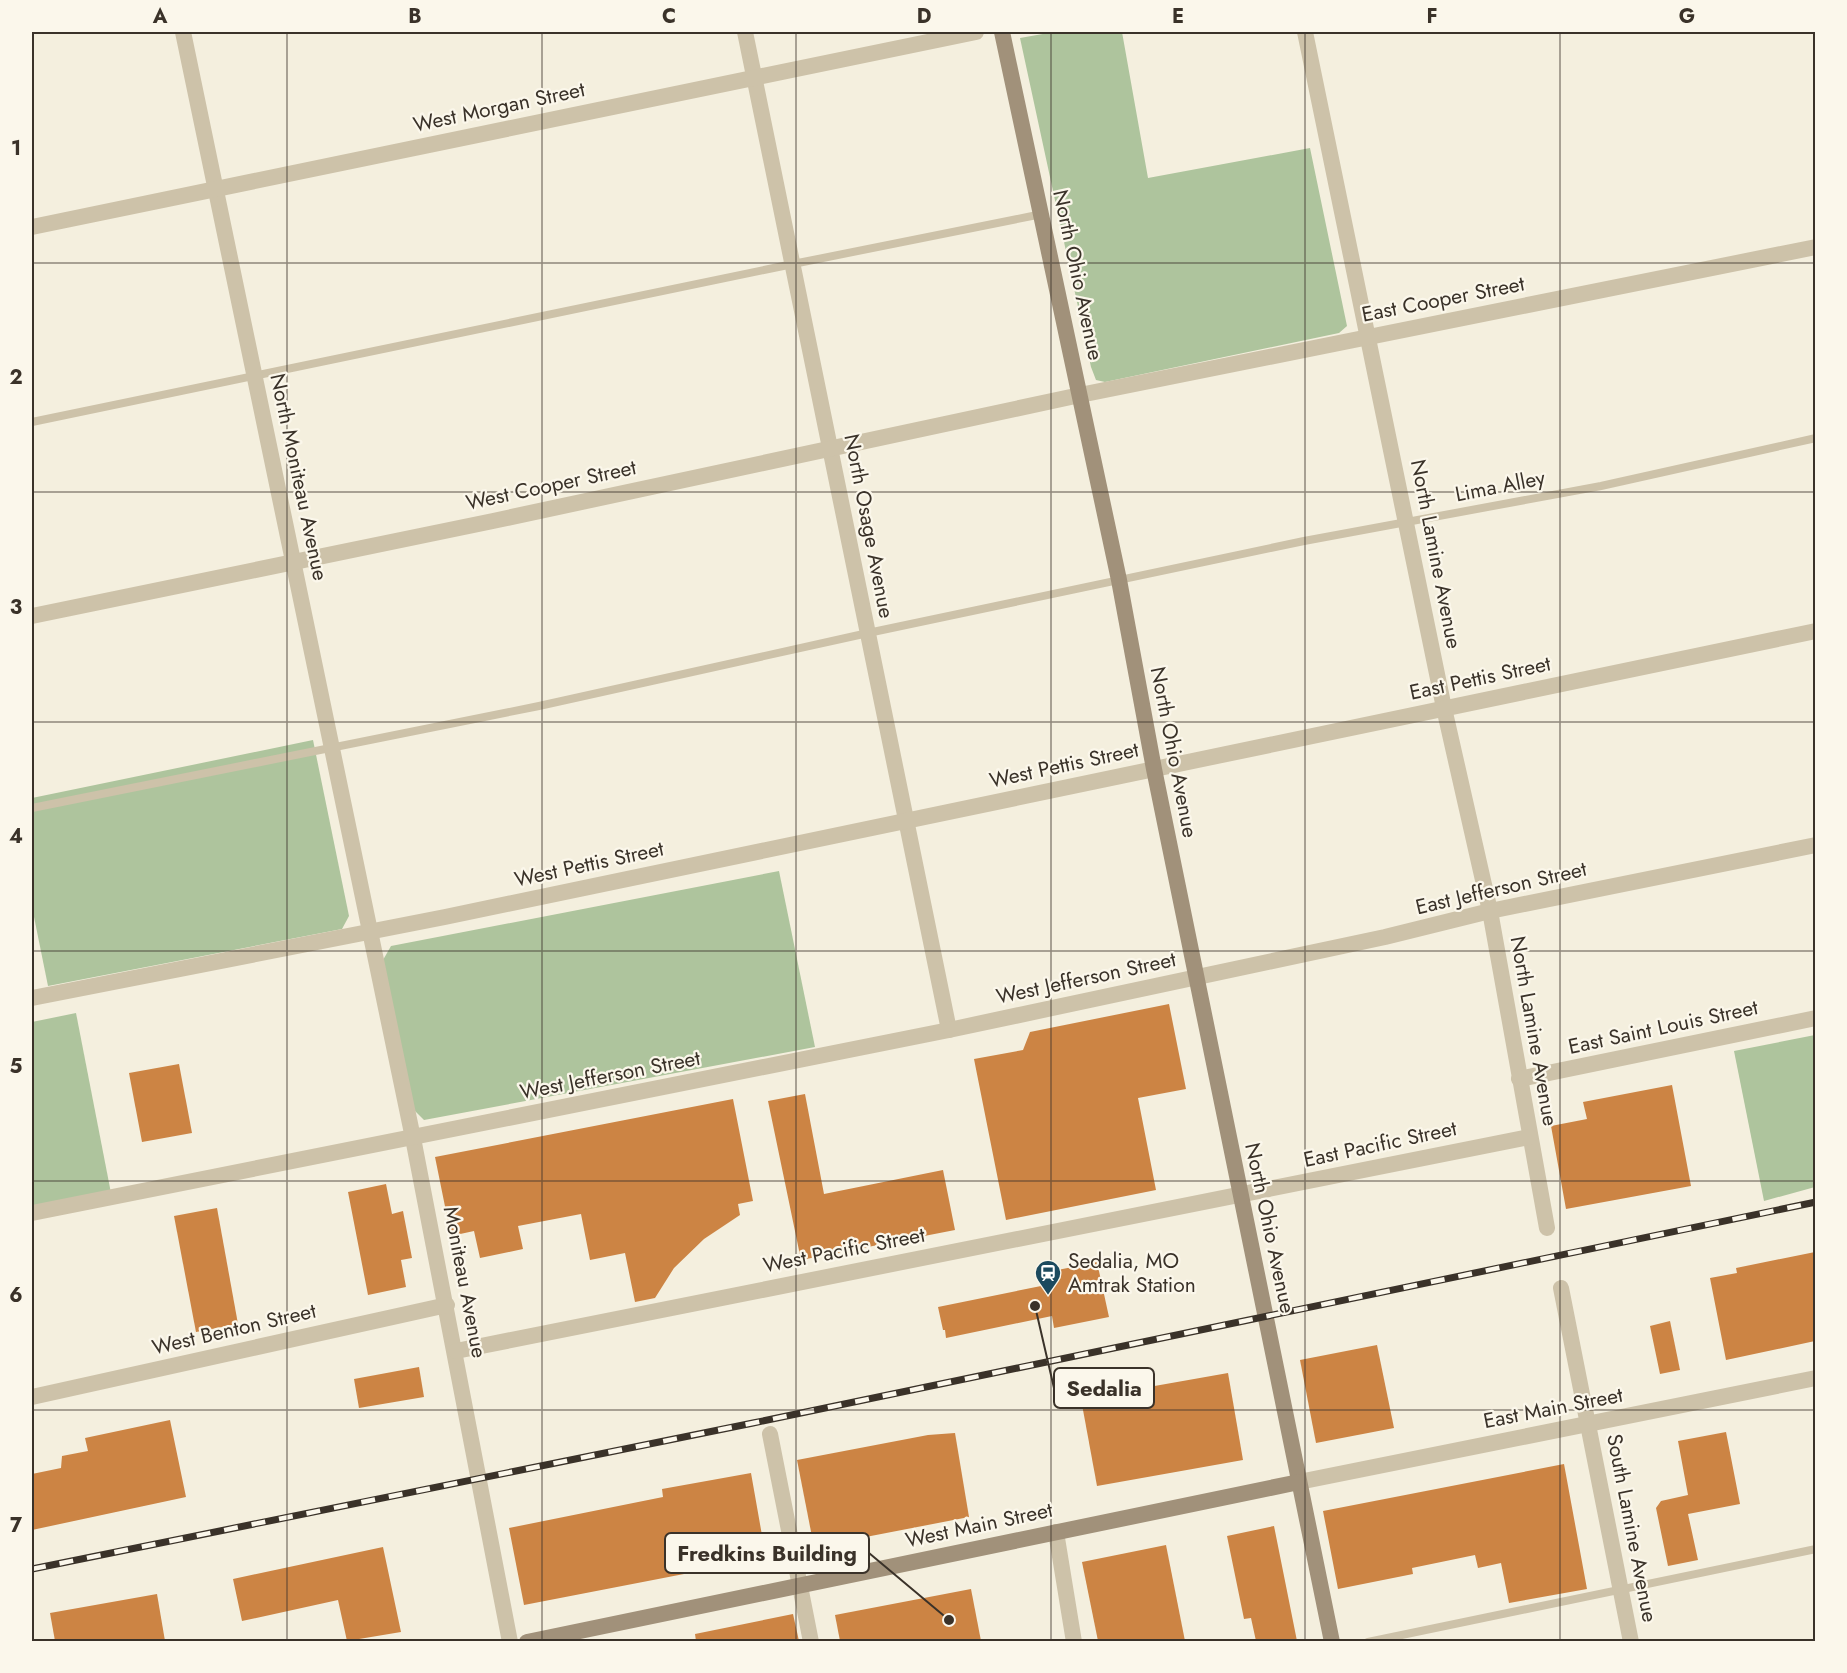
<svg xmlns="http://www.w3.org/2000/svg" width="1847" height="1673" viewBox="0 0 1847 1673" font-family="Jost,sans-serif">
  <rect width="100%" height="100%" fill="#f4efde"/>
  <!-- green -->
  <g fill="#aec49d">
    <polygon points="1054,32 1122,32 1148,178 1310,148 1347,326 1339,333 1105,382 1096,380 1091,367 1020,38"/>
    <polygon points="313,740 349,916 342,929 48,986 32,907 32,798"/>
    <polygon points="779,871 815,1047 424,1120 410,1106 383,960 391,946"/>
    <polygon points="76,1013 111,1193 32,1209 32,1022"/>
    <polygon points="1815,1035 1815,1187 1764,1201 1734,1051"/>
  </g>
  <!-- building -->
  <g fill="#cc8444">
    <polygon points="1169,1004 1186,1089 1138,1098 1156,1190 1006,1220 974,1059 1023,1050 1030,1032"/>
    <polygon points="179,1064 192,1133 142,1142 129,1073"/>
    <polygon points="1672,1085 1691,1186 1566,1209 1551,1126 1587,1119 1583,1102"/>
    <polygon points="805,1094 824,1194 943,1170 955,1230 801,1260 768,1101"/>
    <polygon points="733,1099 753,1201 738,1204 740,1215 704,1239 674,1268 655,1298 635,1302 625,1253 590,1260 581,1214 518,1226 523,1249 480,1258 474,1231 451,1236 435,1157"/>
    <polygon points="386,1184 392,1214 403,1211 412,1258 401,1260 406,1287 368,1295 348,1192"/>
    <polygon points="217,1208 238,1324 196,1332 174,1216"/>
    <polygon points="1815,1252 1815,1341 1726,1360 1710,1278 1737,1273 1736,1268"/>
    <polygon points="1097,1262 1109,1317 1054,1328 1052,1316 946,1338 945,1330 943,1330 938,1307 1046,1285 1043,1273"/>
    <polygon points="1670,1321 1680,1370 1660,1374 1650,1326"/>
    <polygon points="1377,1345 1394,1428 1316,1443 1300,1360"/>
    <polygon points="419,1367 424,1397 359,1408 354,1379"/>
    <polygon points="1228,1373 1243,1460 1097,1486 1081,1399"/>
    <polygon points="170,1420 186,1497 32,1530 32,1474 61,1468 62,1456 88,1451 85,1438"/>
    <polygon points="1726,1432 1740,1504 1688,1514 1698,1560 1668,1566 1656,1508 1661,1501 1688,1495 1678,1441"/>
    <polygon points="955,1433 969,1517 814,1547 797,1460 928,1435"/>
    <polygon points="1564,1464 1587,1589 1509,1603 1501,1563 1478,1568 1475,1555 1412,1568 1413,1574 1338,1589 1323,1511"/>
    <polygon points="751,1473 766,1558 524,1605 509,1528 663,1497 662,1489"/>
    <polygon points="1274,1526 1297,1641 1256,1641 1251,1618 1244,1619 1227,1536"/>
    <polygon points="1166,1545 1185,1641 1098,1641 1082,1562"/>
    <polygon points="383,1547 401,1632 347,1641 338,1600 242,1621 233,1579"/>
    <polygon points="971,1589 981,1641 840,1641 835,1615"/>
    <polygon points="157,1594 165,1641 55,1641 50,1613"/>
    <polygon points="793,1614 799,1641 696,1641 695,1634"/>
  </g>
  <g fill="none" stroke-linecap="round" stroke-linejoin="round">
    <!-- service -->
    <g stroke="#cdc2a9" stroke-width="8">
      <polyline points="32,422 793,264 1042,214"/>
      <polyline points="32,808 539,706 868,633 1304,541 1601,486 1816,438"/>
      <polyline points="1368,1642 1816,1549"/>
    </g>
    <!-- minor -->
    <g stroke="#cdc2a9" stroke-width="16">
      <polyline points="183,32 413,1138 510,1642"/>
      <polyline points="745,32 949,1030"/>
      <polyline points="1305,32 1444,708 1490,911 1547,1228"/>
      <polyline points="32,227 976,32"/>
      <polyline points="32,616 493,521 1080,395 1816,247"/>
      <polyline points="1519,1079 1816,1018"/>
      <polyline points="32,1213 949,1030 1385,937 1490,911 1816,845"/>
      <polyline points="1561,1288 1631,1642"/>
      <polyline points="456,1351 1529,1137"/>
      <polyline points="32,1397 447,1305"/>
      <polyline points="770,1434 811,1642"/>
      <polyline points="1299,1482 1816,1378"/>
      <polyline points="1056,1532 1074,1642"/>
    </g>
    <!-- tertiary -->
    <polyline stroke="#cdc2a9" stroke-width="16" points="32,998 445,917 1816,631"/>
    <!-- secondary -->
    <g stroke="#a1917a" stroke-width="16">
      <polyline points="1002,32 1119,580 1154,769 1332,1642"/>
      <polyline points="527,1642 1299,1482"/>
    </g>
    <!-- rail casing -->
    <g stroke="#3a3229" stroke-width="7">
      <polyline id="rail" points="32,1569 753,1423 1816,1202"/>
    </g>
    <!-- rail -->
    <use href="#rail" stroke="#fbf7eb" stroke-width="4.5" stroke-dasharray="14" stroke-linecap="butt"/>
  </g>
  <!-- grid -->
  <path fill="none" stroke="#3a3229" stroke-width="1.5" stroke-opacity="0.55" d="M287 32V1642M542 32V1642M796 32V1642M1051 32V1642M1305 32V1642M1560 32V1642M32 263H1816M32 492H1816M32 722H1816M32 951H1816M32 1181H1816M32 1410H1816"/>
  <!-- icons -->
  <defs>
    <g id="station-pin" transform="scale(1.35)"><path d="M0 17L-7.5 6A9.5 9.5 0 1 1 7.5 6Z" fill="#1c4a5e" stroke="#fbf7eb"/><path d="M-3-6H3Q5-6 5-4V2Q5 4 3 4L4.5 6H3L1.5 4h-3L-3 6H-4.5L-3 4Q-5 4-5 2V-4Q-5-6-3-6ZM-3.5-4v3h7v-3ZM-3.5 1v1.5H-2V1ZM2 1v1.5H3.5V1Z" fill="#fff"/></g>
  </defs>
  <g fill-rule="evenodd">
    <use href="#station-pin" x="1048" y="1273"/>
  </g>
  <g text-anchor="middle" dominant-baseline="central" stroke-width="4.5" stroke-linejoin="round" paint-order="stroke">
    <!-- street labels -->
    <g font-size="21" fill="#3a3229" stroke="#fbf7eb">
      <text transform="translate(499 107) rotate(-12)">West Morgan Street</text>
      <text transform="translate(1078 275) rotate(78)">North Ohio Avenue</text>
      <text transform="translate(1443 299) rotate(-11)">East Cooper Street</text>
      <text transform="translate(299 477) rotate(78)">North Moniteau Avenue</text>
      <text transform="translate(551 485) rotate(-12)">West Cooper Street</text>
      <text transform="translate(1500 486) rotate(-11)">Lima Alley</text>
      <text transform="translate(869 526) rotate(79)">North Osage Avenue</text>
      <text transform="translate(1436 554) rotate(79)">North Lamine Avenue</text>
      <text transform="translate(1480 678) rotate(-12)">East Pettis Street</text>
      <text transform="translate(1174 752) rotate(79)">North Ohio Avenue</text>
      <text transform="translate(1064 765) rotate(-12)">West Pettis Street</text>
      <text transform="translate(589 864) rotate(-12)">West Pettis Street</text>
      <text transform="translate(1501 888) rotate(-13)">East Jefferson Street</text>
      <text transform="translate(1086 978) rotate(-12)">West Jefferson Street</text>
      <text transform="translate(1663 1027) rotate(-12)">East Saint Louis Street</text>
      <text transform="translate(1534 1031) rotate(80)">North Lamine Avenue</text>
      <text transform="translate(610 1075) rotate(-11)">West Jefferson Street</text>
      <text transform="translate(1380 1144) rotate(-12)">East Pacific Street</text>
      <text transform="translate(1270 1228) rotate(78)">North Ohio Avenue</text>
      <text transform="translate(844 1250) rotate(-11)">West Pacific Street</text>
      <text transform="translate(465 1282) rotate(79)">Moniteau Avenue</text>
      <text transform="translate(234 1329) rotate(-13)">West Benton Street</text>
      <text transform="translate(1553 1408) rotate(-11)">East Main Street</text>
      <text transform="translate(979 1525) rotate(-12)">West Main Street</text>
      <text transform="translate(1632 1528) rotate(79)">South Lamine Avenue</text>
    </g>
    <!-- poi labels -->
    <g font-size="21" fill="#3a3229" stroke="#fbf7eb" text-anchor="start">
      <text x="1068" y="1261">Sedalia, MO<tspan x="1068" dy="24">Amtrak Station</tspan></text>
    </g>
  </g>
  <!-- callouts -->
  <path fill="none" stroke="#3a3229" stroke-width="2" d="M1035 1306L1054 1388M949 1620L869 1553"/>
  <g fill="#3a3229" stroke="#fbf7eb" stroke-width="2">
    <circle cx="1035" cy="1306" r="6"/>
    <circle cx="949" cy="1620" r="6"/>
  </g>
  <g fill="#fbf7eb" stroke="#3a3229" stroke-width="2">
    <rect x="1054" y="1368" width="100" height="40" rx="6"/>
    <rect x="665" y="1533" width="204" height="40" rx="6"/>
  </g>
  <g font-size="22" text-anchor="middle" font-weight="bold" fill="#3a3229">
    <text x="1104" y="1396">Sedalia</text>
    <text x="767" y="1561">Fredkins Building</text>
  </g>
  <!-- border -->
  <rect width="1847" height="1673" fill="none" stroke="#fbf7eb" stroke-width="66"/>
  <rect x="33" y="33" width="1781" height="1607" fill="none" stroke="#3a3229" stroke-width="2"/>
  <g font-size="20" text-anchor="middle" font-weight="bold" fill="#3a3229">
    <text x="160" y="23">A</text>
    <text x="415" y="23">B</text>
    <text x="669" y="23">C</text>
    <text x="924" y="23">D</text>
    <text x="1178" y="23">E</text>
    <text x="1432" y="23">F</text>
    <text x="1687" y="23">G</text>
    <text x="16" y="155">1</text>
    <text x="16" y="384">2</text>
    <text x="16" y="614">3</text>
    <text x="16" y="843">4</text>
    <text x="16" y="1073">5</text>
    <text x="16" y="1302">6</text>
    <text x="16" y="1532">7</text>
  </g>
</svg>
